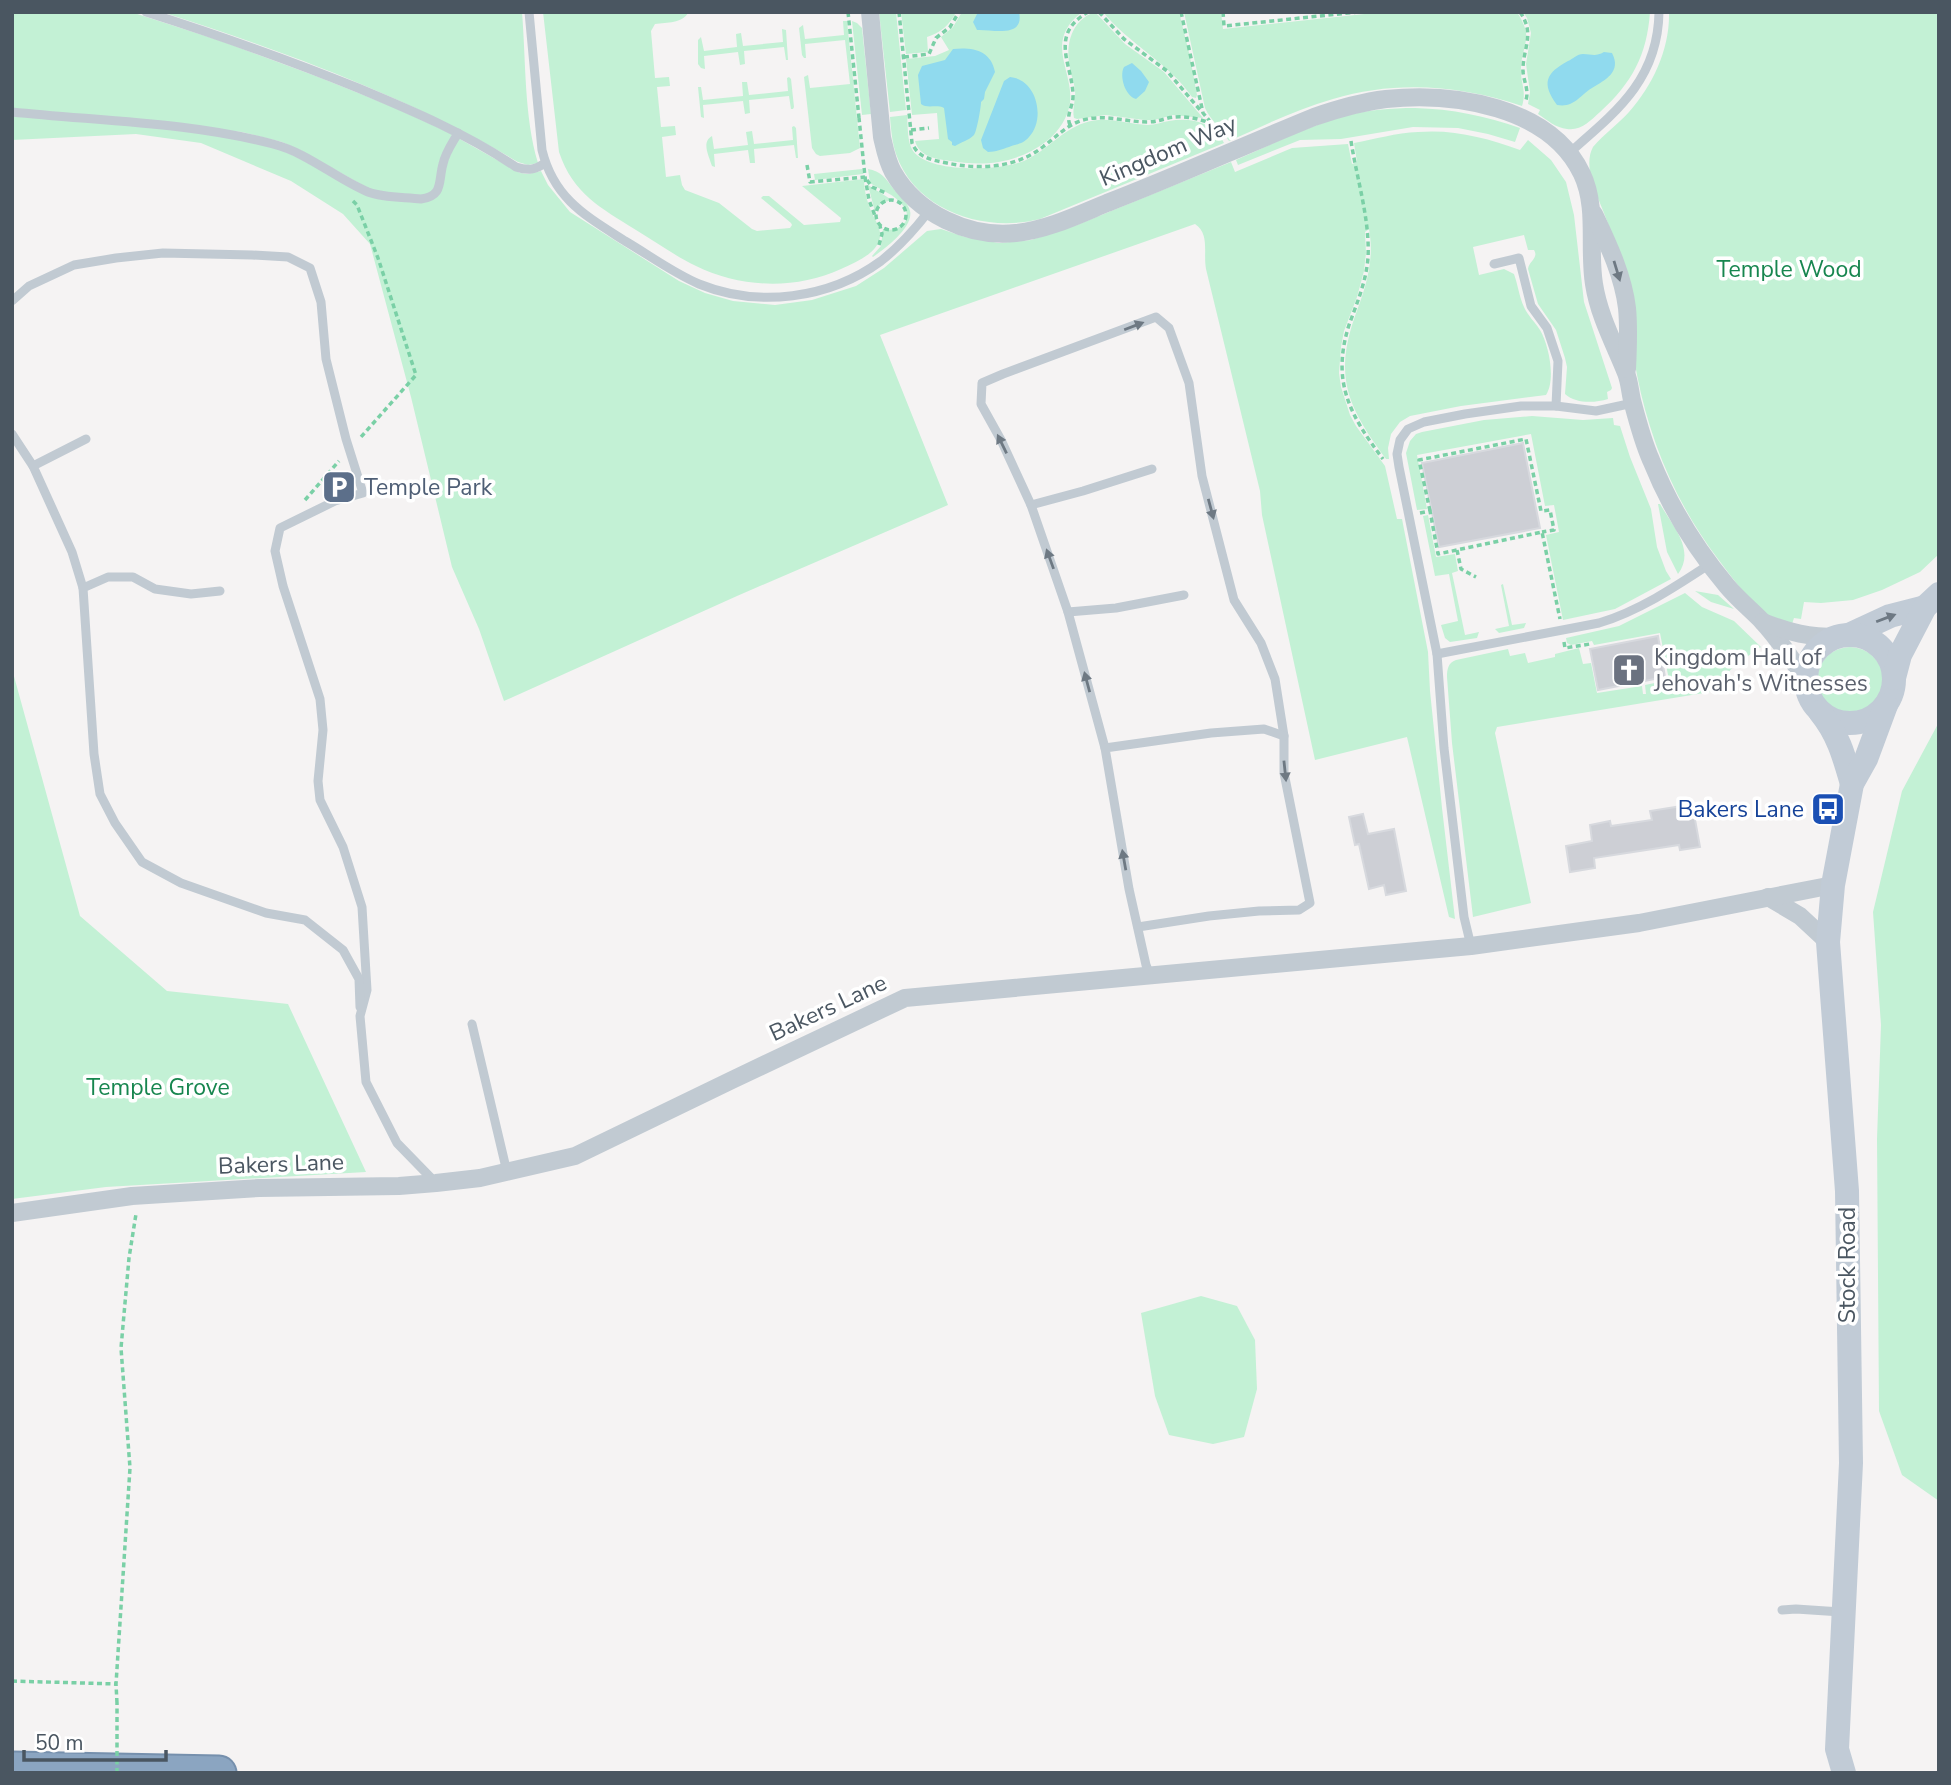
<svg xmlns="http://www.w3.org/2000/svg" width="1951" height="1785" viewBox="0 0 1951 1785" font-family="'Nunito Sans',sans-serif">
  <rect width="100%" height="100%" fill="#f5f3f3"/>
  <!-- green -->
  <g fill="#c3f1d5">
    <polygon points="12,12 131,12 224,42 321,78 393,107 452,134 438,182 430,194 420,196 373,191 302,151 282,142 242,132 12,109"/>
    <path d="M162 12H522C526 61 524 117 538 163L528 165 518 162C406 96 285 52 162 12Z"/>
    <path d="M543 12H689C681 24 668 22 655 24L651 31 655 78 669 77 670 86 657 87 661 127 675 126 676 135 662 137 666 177 680 175 682 185 685 190 719 203 752 229 757 231 790 228 792 225 791 223 761 198 763 196H769L804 225 840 222 841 218 802 186 864 179C864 190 867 201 871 211 875 221 883 229 879 241 874 255 854 263 841 269 795 290 741 288 696 266 675 256 656 242 636 230 601 208 573 194 559 152Z"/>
    <polygon points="879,12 896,12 906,110 890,112"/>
    <path d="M901 12H956C950 25 940 33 927 37L928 52 906 54Z"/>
    <path d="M962 12H1082C1043 42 1074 70 1070 103 1068 117 1059 131 1048 140 1019 163 986 167 950 161 937 159 919 157 915 141L939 139 937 113 912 115 906 59 935 56 949 50 941 37 953 27Z"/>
    <path d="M1095 12 1125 44 1164 72 1203 118 1173 115 1154 120H1144L1106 115 1077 119 1074 118C1072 109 1076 99 1075 90 1074 82 1071 75 1070 68 1065 45 1071 20 1095 12Z"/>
    <path d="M1103 12H1179L1190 57 1197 95 1196 98 1192 97C1167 61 1130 45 1103 12Z"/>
    <path d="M1184 12H1221L1223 29 1383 12H1517C1521 19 1525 25 1526 33 1527 45 1521 56 1521 67 1520 83 1527 90 1522 106 1461 85 1395 80 1333 99 1297 109 1263 126 1229 141 1222 129 1211 121 1205 108Z"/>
    <path d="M1523 12H1650C1647 55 1632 83 1600 112 1590 121 1581 131 1567 129 1556 128 1547 120 1538 114L1540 110 1528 104 1530 92 1526 64 1531 33 1527 18Z"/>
    <path d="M1669 12H1939V554L1920 572 1882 590 1853 600 1821 603 1804 602 1801 619 1794 618 1791 627C1784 623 1775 620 1768 615 1748 600 1733 579 1718 559 1677 505 1650 442 1637 375 1628 328 1624 280 1611 233 1605 208 1580 171 1593 147 1604 134 1618 124 1629 112 1653 85 1670 49 1669 12Z"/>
    <polygon points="843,21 847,21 860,148 850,153 820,156 816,154 812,148 804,77 808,75 810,88 850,84 845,40 805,44 806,58 804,58 802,55 799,28 803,25 805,39 844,35"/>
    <polygon points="852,21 857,23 862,28 871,114 862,115"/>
    <polygon points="782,29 786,30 788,60 786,60 784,47 744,51 745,64 740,65 738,52 704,56 705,69 701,68 698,64 698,40 701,37 704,51 737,47 736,34 741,33 743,46 783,42"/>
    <polygon points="789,77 791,79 794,107 793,109 791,109 789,96 749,100 750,113 745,114 743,101 703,105 704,118 701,117 698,87 701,87 703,100 743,96 742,82 747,82 749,95 788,91 787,78"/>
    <path d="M1415 108C1452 109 1486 116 1520 128L1515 142 1488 134 1458 128 1413 127 1341 139 1300 140 1238 165 1236 160C1271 144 1307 127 1344 116 1367 110 1391 108 1415 108Z"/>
    <path d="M12 115C95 124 179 126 261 144 300 153 330 179 366 194 379 199 414 199 430 200L458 138 520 173 528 174 541 171 548 185 570 212 679 281 705 293 733 301 775 305 812 300 856 286 884 268 927 231 941 229 965 237 999 243 1031 240 1077 225 1231 162 1235 172 1292 148 1348 144 1352 164 1357 162 1354 143C1375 139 1396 133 1418 132 1454 129 1487 138 1520 150L1528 140 1551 160 1566 182 1574 215 1584 302 1612 388 1611 390 1607 392 1608 399C1595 403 1576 404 1565 394L1567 367 1565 358 1556 330 1538 304 1528 269C1529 261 1539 258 1534 250H1528L1524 235 1473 247 1479 275 1504 269 1514 274C1518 285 1519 296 1524 307 1528 316 1535 322 1540 330 1549 345 1556 380 1546 395L1461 406 1410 416 1400 422 1391 434 1388 448 1389 459H1386C1351 411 1333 381 1354 319 1365 289 1375 262 1369 229L1365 232 1366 253 1364 271 1357 297 1344 331 1341 347 1339 373 1341 387 1350 415 1356 426 1385 466 1397 519H1402L1428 652 1430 691 1442 808 1455 919 1449 917 1407 737 1315 760 1262 515 1260 491 1206 269C1203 252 1210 234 1195 224L880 335 948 505 737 596 504 701 479 629 452 567 411 397 370 244 343 214 291 181 201 143 136 134 12 140Z"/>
    <path d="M907 115C908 126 907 142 913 151 930 174 1003 171 1026 160 1047 150 1061 131 1084 123 1105 115 1126 124 1148 125 1155 125 1162 122 1169 121 1190 117 1214 122 1224 143L1040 219C986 233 916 212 896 154 892 142 891 129 890 117Z"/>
    <path d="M794 126 796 128 798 158H796L794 145 754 149 755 163H750L748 150 714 154 715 167 712 166C709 156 701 142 712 136L714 149 748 145 746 132 752 131 754 144 793 140 792 127Z"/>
    <polygon points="862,169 863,174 815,180 814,174"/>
    <path d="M868 169C881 171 885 178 893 188 898 195 908 202 910 211 914 227 885 249 873 257L872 256 881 246 883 229C897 233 914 222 904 207 895 194 882 191 870 183Z"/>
    <polygon points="868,185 892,200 881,203 875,212"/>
    <polygon points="1532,416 1583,420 1613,418 1614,425 1620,426 1630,457 1651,509 1657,547 1666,571 1671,579 1615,609 1563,620 1546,535 1559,532 1554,505 1545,506 1531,434 1417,455 1427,509 1417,510 1406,453 1410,441 1416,434 1422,432 1484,420"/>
    <path d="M1658 504H1660C1672 525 1696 550 1678 574L1667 552Z"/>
    <polygon points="1428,515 1436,557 1455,554 1458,571 1452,573 1465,635 1479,632 1477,638 1450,642 1445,638 1441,625 1458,621 1449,574 1435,576 1423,516"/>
    <polygon points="1503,584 1512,625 1526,623 1524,628 1499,633 1495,629 1509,626 1501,585"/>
    <polygon points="1695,591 1718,595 1734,609 1711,602"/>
    <path d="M1685 593 1702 607 1734 621 1761 647 1735 665 1710 692 1497 727 1495 733 1531 903 1473 917 1452 743 1447 677C1447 669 1448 663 1456 660L1508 649 1510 656 1525 653 1528 663 1555 657V654L1579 648 1583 664 1591 663 1597 693 1642 686 1643 694H1646L1645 685 1669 680 1660 633 1594 645 1592 641 1571 645 1567 643 1566 638 1619 626Z"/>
    <circle cx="1850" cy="680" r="33"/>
    <polygon points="12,669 80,916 167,991 288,1004 366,1172 106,1187 12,1199"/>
    <polygon points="1939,722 1939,1501 1902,1475 1879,1411 1877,1139 1881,1025 1873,912 1902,791"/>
    <polygon points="1201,1296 1237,1306 1255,1340 1257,1389 1244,1437 1213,1444 1169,1435 1155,1396 1141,1313"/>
  </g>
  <!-- water -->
  <g fill="#90daee">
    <path d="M978 12H1019C1025 39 991 29 977 30L973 22Z"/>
    <path d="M953 49C972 47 991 50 995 72L985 92 984 99 981 102C981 107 977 131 974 135 968 141 961 142 955 146L952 145V142L948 139 944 108C937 104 927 109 921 104L918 75 922 66 945 60Z"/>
    <path d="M1604 52 1612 53C1622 72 1605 80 1592 88 1579 96 1574 108 1557 105 1541 83 1546 73 1568 61 1573 59 1577 54 1583 54 1592 54 1595 57 1604 52Z"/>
    <path d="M1132 63 1141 71 1149 82 1145 91 1136 99C1125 96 1119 76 1124 67Z"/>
    <path d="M1010 77C1037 79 1046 119 1029 137 1023 144 1017 144 1009 147 1002 149 996 152 988 152L983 148 981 140 1004 81Z"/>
  </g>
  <!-- building -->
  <g fill="#cdcfd5" stroke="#d7d9de" stroke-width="2">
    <polygon points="1523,443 1540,528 1439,547 1422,463"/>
    <polygon points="1658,636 1665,677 1598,690 1590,649"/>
    <polygon points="1682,806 1683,816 1694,814 1700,847 1680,850 1679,845 1594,858 1595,868 1570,872 1566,846 1592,841 1590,825 1610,821 1611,826 1652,820 1650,811"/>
    <polygon points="1363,814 1368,834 1394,829 1406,891 1386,895 1384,885 1369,889 1359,844 1355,845 1349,817"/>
  </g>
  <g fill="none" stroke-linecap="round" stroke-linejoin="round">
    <!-- highway casing -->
    <g stroke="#7690ad" stroke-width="37">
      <polyline id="highway" points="12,1769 219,1773"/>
    </g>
    <!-- path -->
    <g stroke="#7ad0a6" stroke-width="3.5" stroke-dasharray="5 3.5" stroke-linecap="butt">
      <polyline points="848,12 859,118"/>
      <path d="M899 12 912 143C918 158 932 160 947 163 980 170 1017 168 1044 146 1057 136 1067 125 1083 120 1105 114 1126 122 1147 122 1155 122 1161 120 1168 118 1182 115 1197 118 1210 123"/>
      <polyline points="1099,12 1124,39 1167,71 1201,111"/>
      <polyline points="1181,12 1203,113 1223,137"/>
      <polyline points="1223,12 1224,26 1358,12"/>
      <path d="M1520 12C1536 35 1522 49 1523 72 1524 82 1529 90 1526 100"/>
      <polyline points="904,57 929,54 936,38 950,27 959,12"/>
      <path d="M1070 125C1066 116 1072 108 1073 98 1074 66 1047 36 1088 12"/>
      <polyline points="911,130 929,128"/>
      <path d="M1351 141C1357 180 1370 219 1368 258 1366 282 1357 303 1349 325 1331 382 1350 415 1383 459"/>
      <polyline points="807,165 810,182 865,177 859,118"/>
      <polyline points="865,177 869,200 875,216"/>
      <polyline points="867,180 872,187 886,193"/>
      <circle cx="891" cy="215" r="15"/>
      <polyline points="353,201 357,205 378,258 416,375 361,437"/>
      <polyline points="879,245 882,234 880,226"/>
      <polyline points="305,500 339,461"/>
      <polyline points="1430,511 1419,460 1526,439 1541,511 1550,510 1554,530 1542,532"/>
      <polyline points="1420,513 1430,511 1438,554 1542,532 1560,619"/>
      <polyline points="1457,550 1461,569 1476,577"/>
      <polyline points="1564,642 1565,648 1590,644"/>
      <polyline points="12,1681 116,1684"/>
      <polyline points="117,1703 116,1684 130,1468 121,1348 129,1258 136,1214"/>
    </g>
    <!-- lane -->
    <g stroke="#c1cad2" stroke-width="9">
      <path d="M146 12C218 35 289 60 358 88 413 111 467 134 516 167 528 171 535 170 545 163"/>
      <path d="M529 12 542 150C554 199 586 216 625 241 649 255 673 273 699 284 758 308 829 299 881 261 899 247 915 229 929 211"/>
      <path d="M12 112C98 121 189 122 273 144 308 153 335 178 368 192 384 198 405 197 421 199 444 196 438 181 443 164 445 153 453 142 458 133"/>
      <path d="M1569 153C1616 112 1658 80 1659 12"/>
      <polyline points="1494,264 1519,258 1531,306 1547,328 1558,361 1556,406"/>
      <polyline points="12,301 29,286 74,265 116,258 163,253 252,255 288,257 310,268 321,302 326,359 346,439 363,493 335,501 280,528 275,551 283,586 320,699 323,730 318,781 320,800 343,847 362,907 367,990 360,1016 366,1082 397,1143 435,1182"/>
      <polyline points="12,434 33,466"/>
      <polyline points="1031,505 1083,491 1152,469"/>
      <polyline points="83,588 72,552 33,466 86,439"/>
      <polyline points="220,591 191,594 155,589 133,577 108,577 83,588 94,754 100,794 115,823 142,862 181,883 266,913 305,920 343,950 359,979 360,1007"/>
      <polyline points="1068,612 1116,608 1184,595"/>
      <path d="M1437 654 1599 623C1639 611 1675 587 1710 564"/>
      <polyline points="1105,748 1068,612 1031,505 1001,440 981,404 982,383 1003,374 1156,317 1169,328 1189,383 1202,476 1234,600 1261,643 1275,679 1284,736 1284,773 1310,903 1299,910 1259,911 1209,916 1138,927"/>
      <polyline points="1471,946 1464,917 1444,748 1437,654 1399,467 1397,454 1400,440 1408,429 1424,422 1465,414 1521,406 1556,406 1596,411 1633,403"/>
      <polyline points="1150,975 1146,965 1129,889 1105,748 1211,733 1264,729 1284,736"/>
      <polyline points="472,1024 507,1172"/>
      <polyline points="1782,1610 1796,1609 1841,1612"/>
    </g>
    <!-- street -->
    <g stroke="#c1cad2" stroke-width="18">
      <path d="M870 12 882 137C885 150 887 161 893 172 917 214 969 238 1016 233 1047 230 1078 215 1107 203 1177 176 1245 145 1314 117 1337 109 1361 102 1386 99 1453 92 1550 106 1582 174 1598 208 1588 247 1594 284 1599 316 1614 343 1626 373 1630 383 1630 394 1633 404 1638 423 1643 442 1651 460 1669 505 1696 549 1727 586 1737 598 1750 609 1761 620 1778 638 1792 659 1805 679"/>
      <path d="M1594 214C1608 244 1623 275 1627 308 1629 328 1628 349 1627 369"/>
      <path d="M1763 622C1790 633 1809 637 1838 637"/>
      <polyline points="1768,897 1800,916 1828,942"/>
      <polyline points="12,1213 132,1196 259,1188 399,1186 436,1183 480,1178 575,1156 732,1080 905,998 1471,946 1639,923 1833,885"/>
    </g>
    <!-- secondary -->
    <g stroke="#c1cbd6" stroke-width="24">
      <polyline points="1849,635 1890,616 1925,607"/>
      <circle cx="1850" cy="679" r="44"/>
      <polyline points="1894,678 1900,655 1925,607 1939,594"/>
      <path d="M1820 712C1838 734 1844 756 1852 784"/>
      <polyline points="1844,1773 1837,1749 1851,1463 1847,1191 1828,942 1833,885 1852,784 1866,759 1886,705"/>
    </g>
    <!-- highway -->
    <use href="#highway" stroke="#8ba5c1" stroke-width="33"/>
    <!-- path-bridge -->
    <polyline stroke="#7ad0a6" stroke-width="3.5" stroke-dasharray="5 3.5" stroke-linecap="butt" points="117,1773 117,1703"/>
  </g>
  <!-- one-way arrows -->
  <defs><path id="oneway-solid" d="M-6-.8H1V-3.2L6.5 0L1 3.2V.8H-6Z" transform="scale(1.75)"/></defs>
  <g fill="#6e7983">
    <use href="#oneway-solid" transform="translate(1617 271) rotate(73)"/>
    <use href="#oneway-solid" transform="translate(1134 326) rotate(-21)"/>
    <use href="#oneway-solid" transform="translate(1002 444) rotate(-116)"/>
    <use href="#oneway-solid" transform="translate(1211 509) rotate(75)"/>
    <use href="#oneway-solid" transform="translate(1050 559) rotate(-110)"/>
    <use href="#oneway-solid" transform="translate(1087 682) rotate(-105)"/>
    <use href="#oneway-solid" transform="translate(1285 771) rotate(84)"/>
    <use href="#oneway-solid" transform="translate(1124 860) rotate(-100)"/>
  </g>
  <use fill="#6e7984" href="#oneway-solid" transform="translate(1886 618) rotate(-21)"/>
  <!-- icons -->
  <defs>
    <g id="parking-square" transform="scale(1.75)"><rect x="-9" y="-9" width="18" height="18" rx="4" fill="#5c6f8a" stroke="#fff"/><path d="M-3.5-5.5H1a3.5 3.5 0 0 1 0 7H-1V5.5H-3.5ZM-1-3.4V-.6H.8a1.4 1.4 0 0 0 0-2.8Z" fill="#fff"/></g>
    <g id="church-square" transform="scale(1.75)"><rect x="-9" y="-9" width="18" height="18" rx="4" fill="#6b7280" stroke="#fff"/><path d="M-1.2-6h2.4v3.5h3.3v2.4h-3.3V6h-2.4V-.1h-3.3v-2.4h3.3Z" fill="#fff"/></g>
    <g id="bus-square" transform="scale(1.75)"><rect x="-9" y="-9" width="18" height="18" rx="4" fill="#1a4fb4" stroke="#fff"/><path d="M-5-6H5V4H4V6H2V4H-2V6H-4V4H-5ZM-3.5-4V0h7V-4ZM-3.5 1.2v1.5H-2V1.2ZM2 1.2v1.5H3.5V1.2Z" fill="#fff"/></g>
  </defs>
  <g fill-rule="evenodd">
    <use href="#parking-square" x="339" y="487"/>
    <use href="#church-square" x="1629" y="670"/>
    <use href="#bus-square" x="1828" y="809"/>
  </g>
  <g text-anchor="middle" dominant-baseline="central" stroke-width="7" stroke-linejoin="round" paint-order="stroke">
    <!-- street labels -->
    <g font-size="23" fill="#4a5661" stroke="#fff">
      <text transform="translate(1168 151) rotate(-23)">Kingdom Way</text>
      <text transform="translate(828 1008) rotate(-25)">Bakers Lane</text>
      <text transform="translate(281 1164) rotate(-2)">Bakers Lane</text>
      <text transform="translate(1847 1265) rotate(-90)">Stock Road</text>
    </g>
    <!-- park labels -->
    <g font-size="23" fill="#17864f" stroke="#fff">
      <text x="1789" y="269">Temple Wood</text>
      <text x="158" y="1087">Temple Grove</text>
    </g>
    <!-- service labels -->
    <g font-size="23" fill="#4e5e75" stroke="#fff" text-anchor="start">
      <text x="364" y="487">Temple Park</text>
    </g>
    <!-- worship labels -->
    <g font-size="23" fill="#5b616d" stroke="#fff" text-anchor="start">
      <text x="1654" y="657">Kingdom Hall of<tspan x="1654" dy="26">Jehovah's Witnesses</tspan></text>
    </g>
    <!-- transit labels -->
    <g font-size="23" fill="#164399" stroke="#fff" text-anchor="end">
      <text x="1804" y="809">Bakers Lane</text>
    </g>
  </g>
  <!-- border -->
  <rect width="1951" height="1785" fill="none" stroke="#4a5661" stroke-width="28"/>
  <!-- scale -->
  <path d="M24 1750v10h142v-10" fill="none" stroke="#4a5661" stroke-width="3.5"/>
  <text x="35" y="1750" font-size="21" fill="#4a5661" stroke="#ffffff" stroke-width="5" paint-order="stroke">50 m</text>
</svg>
